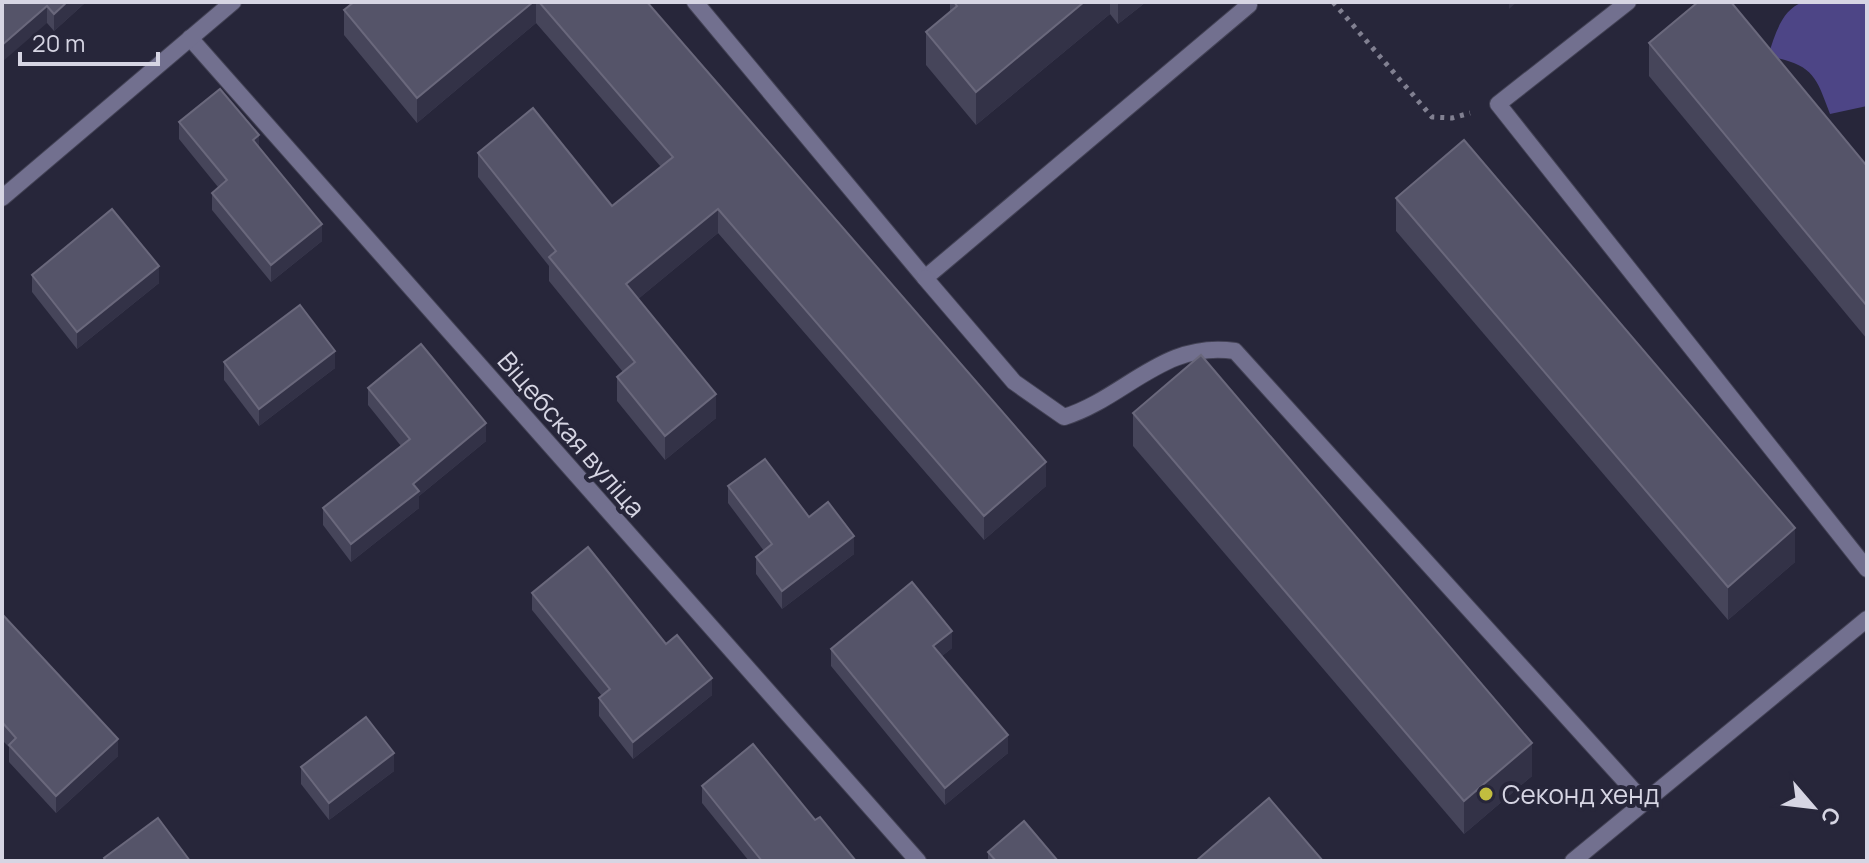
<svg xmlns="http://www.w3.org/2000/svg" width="1869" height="863" viewBox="0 0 1869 863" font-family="Manrope,sans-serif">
  <rect width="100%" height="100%" fill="#27263a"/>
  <!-- forest -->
  <path fill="#4d4586" d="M1803 2H1867V106L1830 114C1815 73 1812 65 1768 56 1775 35 1781 10 1803 2Z"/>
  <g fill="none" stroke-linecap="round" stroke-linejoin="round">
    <!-- lane casing -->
    <g stroke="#434255" stroke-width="18">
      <g id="lane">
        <polyline points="695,2 925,278 1249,5"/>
        <polyline points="1628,2 1498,104 1867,569"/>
        <path d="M925 278 1014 382 1064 417C1125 398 1164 340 1235 351L1644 802"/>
      </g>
    </g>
    <!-- street casing -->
    <g stroke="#434255" stroke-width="18">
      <g id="street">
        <polyline points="190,38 918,861"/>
        <polyline points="2,198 233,2"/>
        <polyline points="1573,861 1867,619"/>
      </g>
    </g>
    <!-- path -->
    <polyline stroke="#818091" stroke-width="5" stroke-dasharray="4 6" stroke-linecap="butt" points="1333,2 1432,117 1452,118 1470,113"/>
    <!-- lane -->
    <use href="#lane" stroke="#72708f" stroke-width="16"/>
    <!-- street -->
    <use href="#street" stroke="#72708f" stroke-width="16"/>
  </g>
  <!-- wall -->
  <g fill="#46455a">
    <polygon points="2,2 86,2 54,31 47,23"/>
    <polygon points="354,2 647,2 1046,486 984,540 718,233 638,299 716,418 665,460 617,401 617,377 623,372 549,281 549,266 478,177 478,153 612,206 661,167 536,23 417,123 344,35 344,10"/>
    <polygon points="950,2 1146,2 1118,24 1110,14 976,125 926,65 926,32 950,12"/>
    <polygon points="1649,43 1867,166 1867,339 1649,76"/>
    <polygon points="179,122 259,147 322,241 271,282 212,210 212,193 218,187 179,139"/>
    <polygon points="1396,198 1795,562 1728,620 1396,231"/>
    <polygon points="32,275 159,283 77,349 32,292"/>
    <polygon points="224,362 335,368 259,426 224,380"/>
    <polygon points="368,388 486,441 419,496 419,508 351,562 323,525 323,508 401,446 368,405"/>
    <polygon points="1133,413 1532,776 1464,834 1133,446"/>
    <polygon points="728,486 809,517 854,554 782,609 756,574 756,557 764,551 728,503"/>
    <polygon points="532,593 666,644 712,695 633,759 599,716 599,698 602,696 532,610"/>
    <polygon points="2,614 118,756 56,813 9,762 9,747 2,740"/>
    <polygon points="952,648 942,656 1008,753 945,805 831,666 831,649"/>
    <polygon points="301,767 394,771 329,820 301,784"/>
    <polygon points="702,786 815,820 856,861 749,861 702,803"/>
    <polygon points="988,852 1058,861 988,861"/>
  </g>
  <!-- shaded-wall -->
  <g fill="#333247">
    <polygon points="67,2 86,2 54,31 54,14"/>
    <polygon points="533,2 536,2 536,23 417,123 417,98"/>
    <polygon points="1084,2 1110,2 1110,14 976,125 976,92"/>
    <polygon points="1118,2 1146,2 1118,24"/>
    <polygon points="1509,2 1517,2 1509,9"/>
    <polygon points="47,6 47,23 2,62 2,45"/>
    <polygon points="259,135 259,153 253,140"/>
    <polygon points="718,209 718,233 626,309 626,284"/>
    <polygon points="322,224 322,241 271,282 271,265"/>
    <polygon points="159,266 159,283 77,349 77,332"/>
    <polygon points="335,351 335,368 259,426 259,409"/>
    <polygon points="716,394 716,418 665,460 665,436"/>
    <polygon points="486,423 486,441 419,496 419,508 351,562 351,544 413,484"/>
    <polygon points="1046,462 1046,486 984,540 984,516"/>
    <polygon points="1795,528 1795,562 1728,620 1728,587"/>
    <polygon points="854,536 854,554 782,609 782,591"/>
    <polygon points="952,631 952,648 933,663 933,646"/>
    <polygon points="712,678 712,695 633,759 633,742"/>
    <polygon points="1008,735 1008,753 945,805 945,788"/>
    <polygon points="118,739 118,756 56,813 56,796"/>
    <polygon points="1532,743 1532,776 1464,834 1464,801"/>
    <polygon points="394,753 394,771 329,820 329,803"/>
  </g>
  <!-- building -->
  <g fill="#555469" stroke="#6a687c" stroke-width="2">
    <polygon points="2,2 67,2 54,14 47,6 2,45"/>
    <polygon points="354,2 533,2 417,98 344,10"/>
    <polygon points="539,2 647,2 1046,462 984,516 718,209 626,284 716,394 665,436 617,377 635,362 549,257 556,251 478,153 533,108 612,206 673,157"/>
    <polygon points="954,2 1084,2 976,92 926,32 957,6"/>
    <polygon points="1698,2 1731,2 1867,166 1867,306 1649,43"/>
    <polygon points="220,89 259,135 253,140 322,224 271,265 212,193 227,180 179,122"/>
    <polygon points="1464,140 1795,528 1728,587 1396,198"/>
    <polygon points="112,209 159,266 77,332 32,275"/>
    <polygon points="300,305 335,351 259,409 224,362"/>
    <polygon points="421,344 486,423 413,484 419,491 351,544 323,508 410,439 368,388"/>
    <polygon points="1201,355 1532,743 1464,801 1133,413"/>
    <polygon points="765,459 809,517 828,502 854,536 782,591 756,557 772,544 728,486"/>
    <polygon points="588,547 666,644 677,635 712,678 633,742 599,698 610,689 532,593"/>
    <polygon points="912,582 952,631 933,646 1008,735 945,788 831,649"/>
    <polygon points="2,614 118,739 56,796 9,745 16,738 2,722"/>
    <polygon points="366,717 394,753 329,803 301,767"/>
    <polygon points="753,744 815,820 820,817 856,861 762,861 702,786"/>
    <polygon points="1269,798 1323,861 1196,861"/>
    <polygon points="158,818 190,861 106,861 104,858"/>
    <polygon points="1024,821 1058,861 996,861 988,852"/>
  </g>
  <!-- markers -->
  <circle fill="#c2bd3f" stroke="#27263a" stroke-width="3" cx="1486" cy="794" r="8"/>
  <g text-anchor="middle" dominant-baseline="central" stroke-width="8" stroke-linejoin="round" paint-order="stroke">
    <!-- street labels -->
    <g font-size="26" fill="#d6d5e3" stroke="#27263a">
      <text transform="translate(572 434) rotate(49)">Віцебская вуліца</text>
    </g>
    <!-- poi labels -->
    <g font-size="26" fill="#d6d5e3" stroke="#27263a" text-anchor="start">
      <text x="1502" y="794">Секонд хенд</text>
    </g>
  </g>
  <!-- border -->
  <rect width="1869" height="863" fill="none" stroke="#d6d5e3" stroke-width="8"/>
  <!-- north arrow -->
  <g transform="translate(1813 807) rotate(118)" stroke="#27263a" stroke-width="6" paint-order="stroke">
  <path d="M0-6L14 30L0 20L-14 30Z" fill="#d6d5e3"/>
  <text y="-12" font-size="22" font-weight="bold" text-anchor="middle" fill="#d6d5e3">С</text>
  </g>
  <!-- scale -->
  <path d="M20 52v12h138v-12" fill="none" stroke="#d6d5e3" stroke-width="4"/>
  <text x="32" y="52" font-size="24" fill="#d6d5e3" stroke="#27263a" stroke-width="6" paint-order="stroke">20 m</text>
</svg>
